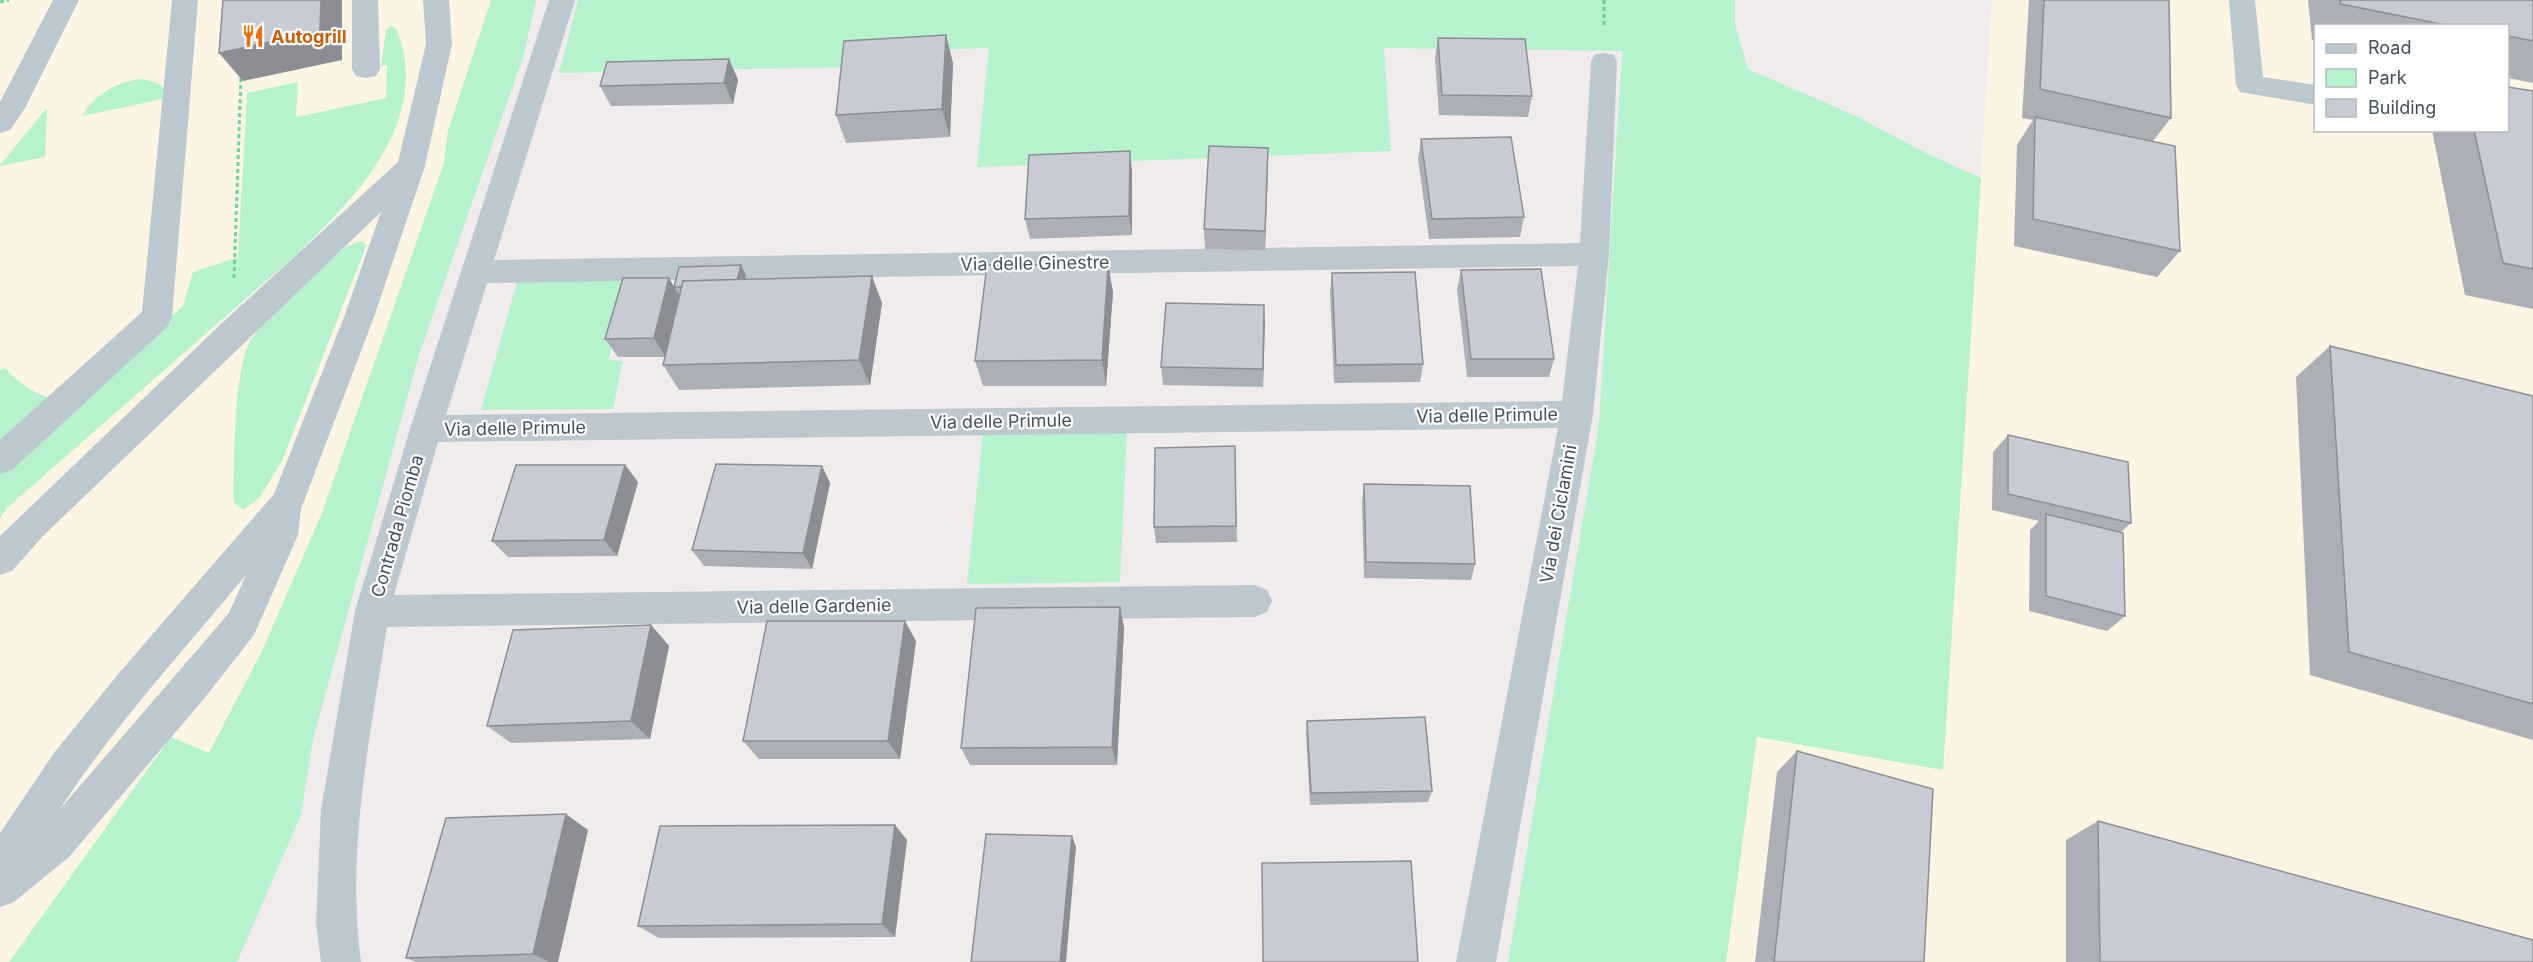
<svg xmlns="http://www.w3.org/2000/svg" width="2533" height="962" viewBox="0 0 2533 962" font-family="Inter,sans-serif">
  <rect width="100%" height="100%" fill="#f0ecec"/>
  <!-- commercial -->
  <g fill="#fdf5e3" fill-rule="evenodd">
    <polygon points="0,0 491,0 448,131 444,163 322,512 263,649 99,962 0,962"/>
    <path d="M1992 0H2533V962H1726L1757 736 1943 769ZM2316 26H2508V130H2316Z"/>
  </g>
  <!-- green -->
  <g fill="#b6f2cc">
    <polygon points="491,0 536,0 524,54 419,355 313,739 301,815 237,962 9,962 171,737 209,753 263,649 322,513 444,163 448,131"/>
    <polygon points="578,0 1735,0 1735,24 1748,69 1856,116 1924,152 1981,178 1943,770 1757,737 1726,962 1508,962 1599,424 1622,51 1384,48 1391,151 977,167 989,48 901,51 855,67 559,73"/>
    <path d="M391 26 396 28C433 118 358 196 298 253L8 507 0 518V473L183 306 193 272 238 257 247 93 298 82 296 117 386 98 387 65 381 66 386 30Z"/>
    <path d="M141 79C156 82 163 82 168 98L82 116C94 95 116 82 141 79Z"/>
    <polygon points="47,108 45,157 0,166 0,165"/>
    <path d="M361 241 366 244 365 249 282 461 260 497 243 510 234 503 233 496C235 458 233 368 252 338 269 309 320 270 347 246Z"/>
    <polygon points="518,278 625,278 609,360 623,361 613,409 481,410"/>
    <path d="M5 368C18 383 32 392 50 398L0 441V370Z"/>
    <polygon points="1127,430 1120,582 967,584 983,432"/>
  </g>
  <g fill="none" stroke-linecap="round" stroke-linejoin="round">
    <!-- path -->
    <g stroke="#6bd39e" stroke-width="3" stroke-dasharray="4 3" stroke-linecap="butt">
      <polyline points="1604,0 1604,28"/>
      <polyline points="0,2 9,0"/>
      <polyline points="234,278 241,76"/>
    </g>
    <!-- minor -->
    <g fill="#bbc8d0" fill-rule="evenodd">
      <polygon points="53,0 79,0 25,108 10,130 0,133 0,102"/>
      <polygon points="172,0 198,0 172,317 168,326 12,470 0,474 0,440 142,312"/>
      <polygon points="352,0 378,0 380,69 376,76 366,78 356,76 352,69"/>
      <path d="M423 0H449L452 44 425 166 374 317 301 509 298 535 254 635 203 700 69 857 14 902 0 907V833L54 753 119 673 274 494 344 317 381 212 43 536 12 571 0 575V536L221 324 398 162 426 44ZM246 575 229 613 60 809C114 726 183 651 246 575Z"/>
      <path d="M549 0H575L494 260 1580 243 1591 62 1594 55 1604 53 1614 55 1617 62 1609 254 1593 414 1496 962H1456L1558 428 438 442 394 595 1255 585 1267 590 1272 601 1267 612 1255 617 387 627C370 737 346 850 361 962H321L316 923 321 810 355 611 410 429ZM1578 266 1562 401 446 415 487 283Z"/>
      <polygon points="2229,0 2255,0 2263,77 2316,85 2316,105 2240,92 2236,85"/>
    </g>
  </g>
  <!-- wall -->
  <g fill="#acafb5">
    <polygon points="2029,0 2169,0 2171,118 2153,141 2180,251 2157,277 2014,246 2017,145 2033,120 2022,118"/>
    <polygon points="2308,0 2533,0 2533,83 2508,78 2508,26 2316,26 2316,40 2312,40"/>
    <polygon points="1438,38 1532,96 1528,117 1439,115 1435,58"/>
    <polygon points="729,59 738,80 733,104 611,106 600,86"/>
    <polygon points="953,63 950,137 846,143 836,115"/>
    <polygon points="2533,91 2533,309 2465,295 2432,130 2508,130"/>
    <polygon points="1421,139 1524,217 1520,237 1429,239 1418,159"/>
    <polygon points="1268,148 1265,250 1205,249 1204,229"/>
    <polygon points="1132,171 1132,235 1030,239 1025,219"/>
    <polygon points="1108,265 1113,292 1106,386 983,386 975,361"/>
    <polygon points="1461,270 1554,359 1549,377 1467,377 1457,289"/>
    <polygon points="1332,273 1423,364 1420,382 1334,383 1330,292"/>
    <polygon points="746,275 745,280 882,303 870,385 679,390 663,365 665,357 618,357 605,339 674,287"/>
    <polygon points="1264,305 1263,387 1163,385 1161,367"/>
    <polygon points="2330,346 2533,396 2533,740 2310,675 2296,377"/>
    <polygon points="2008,435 2131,523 2121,532 2125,616 2107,631 2029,611 2030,530 2039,521 1992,510 1993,452"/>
    <polygon points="1235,446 1237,542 1156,543 1154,527"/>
    <polygon points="625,465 638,482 617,556 508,557 492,541"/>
    <polygon points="822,466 830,483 812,569 704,566 692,550"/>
    <polygon points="1364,484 1475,564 1471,580 1364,578 1362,501"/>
    <polygon points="1120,607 1124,628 1117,765 970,765 961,748"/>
    <polygon points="651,625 669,646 650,739 511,743 487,726"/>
    <polygon points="916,641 900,759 759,759 743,741"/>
    <polygon points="1307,721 1432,791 1428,802 1310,805 1306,734"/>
    <polygon points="1797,751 1924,962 1755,962 1777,772"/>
    <polygon points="2098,821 2533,962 2066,962 2066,840"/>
    <polygon points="588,830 558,962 416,962 406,958"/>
    <polygon points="907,840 895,937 659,938 638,926"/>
  </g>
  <!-- shaded-wall -->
  <g fill="#8c8e94">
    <polygon points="321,0 342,0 342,60 243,81 219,53"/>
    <polygon points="946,35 953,63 950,137 942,109"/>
    <polygon points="729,59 738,80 733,104 724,83"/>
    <polygon points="1268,148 1268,168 1265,250 1265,231"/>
    <polygon points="1130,151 1132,171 1132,235 1129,216"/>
    <polygon points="741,265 746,275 741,295 736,285"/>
    <polygon points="1108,265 1113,292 1106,386 1102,360"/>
    <polygon points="872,276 882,303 870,385 859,360"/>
    <polygon points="669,278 680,297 666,357 654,338"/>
    <polygon points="1264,305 1265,324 1263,387 1263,369"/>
    <polygon points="625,465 638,482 617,556 604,540"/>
    <polygon points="822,466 830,483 812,569 803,553"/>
    <polygon points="1120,607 1124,628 1117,765 1112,747"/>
    <polygon points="905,621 916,641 900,759 888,741"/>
    <polygon points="651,625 669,646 650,739 631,721"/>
    <polygon points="566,814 588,830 558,962 550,962 533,954"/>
    <polygon points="895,825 907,840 895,937 882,924"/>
    <polygon points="1072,836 1076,847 1066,962 1060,962"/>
  </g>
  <!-- building -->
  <g fill="#c8cbd3" stroke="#8c8e94" stroke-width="1.5">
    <polygon points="223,0 321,0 320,31 219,53"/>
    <polygon points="2044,0 2169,0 2171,118 2040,89"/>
    <polygon points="2340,0 2533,0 2533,41 2508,36 2508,26 2451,26 2341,4"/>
    <polygon points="946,35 942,109 836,115 844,41"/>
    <polygon points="1438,38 1525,39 1532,96 1442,95"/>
    <polygon points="729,59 724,83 600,86 607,62"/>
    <polygon points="2508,87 2533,91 2533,269 2503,263 2474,130 2508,130"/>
    <polygon points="2035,117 2175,146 2180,251 2033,219"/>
    <polygon points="1511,137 1524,217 1432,219 1421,139"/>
    <polygon points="1209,146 1268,148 1265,231 1204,229"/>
    <polygon points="1130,151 1129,216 1025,219 1029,155"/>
    <polygon points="741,265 737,280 683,281 682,287 674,287 679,267"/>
    <polygon points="987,265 1108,265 1102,360 975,361"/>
    <polygon points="1541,269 1554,359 1471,359 1461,270"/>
    <polygon points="1415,272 1423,364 1336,365 1332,273"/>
    <polygon points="872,276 859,360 663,365 683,281"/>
    <polygon points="623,278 669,278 654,338 605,339"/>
    <polygon points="1166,303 1264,305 1263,369 1161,367"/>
    <polygon points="2330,346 2533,396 2533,704 2349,652"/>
    <polygon points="2008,435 2128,462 2131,523 2008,494"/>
    <polygon points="1235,446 1236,526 1154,527 1155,448"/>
    <polygon points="716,464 822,466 803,553 692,550"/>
    <polygon points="516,465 625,465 604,540 492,541"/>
    <polygon points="1364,484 1470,486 1475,564 1366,562"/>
    <polygon points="2046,514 2123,533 2125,616 2046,596"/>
    <polygon points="1120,607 1112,747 961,748 976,608"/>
    <polygon points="767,621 905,621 888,741 743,741"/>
    <polygon points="651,625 631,721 487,726 513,630"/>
    <polygon points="1425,717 1432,791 1311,793 1307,721"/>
    <polygon points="1797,751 1933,789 1924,962 1774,962"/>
    <polygon points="566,814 533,954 406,958 446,818"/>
    <polygon points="2098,821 2533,940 2533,962 2100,962"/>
    <polygon points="895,825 882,924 638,926 660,826"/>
    <polygon points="986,834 1072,836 1060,962 971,962"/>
    <polygon points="1411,861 1418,962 1263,962 1262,863"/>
  </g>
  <!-- icons -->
  <defs>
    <g id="restaurant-bare" transform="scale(1.8)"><path d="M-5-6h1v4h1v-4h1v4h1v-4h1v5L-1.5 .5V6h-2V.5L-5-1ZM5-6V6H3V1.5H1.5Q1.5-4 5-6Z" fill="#e8710a" stroke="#fff" stroke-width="2.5" paint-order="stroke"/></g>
  </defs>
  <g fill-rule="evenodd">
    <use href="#restaurant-bare" x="253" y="36"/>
  </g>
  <g text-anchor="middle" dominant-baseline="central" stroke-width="4.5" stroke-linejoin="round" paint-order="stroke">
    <!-- food labels -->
    <g font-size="18" font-weight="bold" fill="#c56008" stroke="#fff" text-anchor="start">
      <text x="271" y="36">Autogrill</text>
    </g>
    <!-- street labels -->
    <g font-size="18" fill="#43505b" stroke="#fff">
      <text transform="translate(1035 263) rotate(-1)">Via delle Ginestre</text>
      <text transform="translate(1487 415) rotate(-1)">Via delle Primule</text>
      <text transform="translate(1001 421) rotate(-1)">Via delle Primule</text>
      <text transform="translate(515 428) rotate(-1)">Via delle Primule</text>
      <text transform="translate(1558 514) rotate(-80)">Via dei Ciclamini</text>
      <text transform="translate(397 526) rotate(-74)">Contrada Piomba</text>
      <text transform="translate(814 606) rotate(-1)">Via delle Gardenie</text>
    </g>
  </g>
  <!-- legend -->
  <rect x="2314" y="24" width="195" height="108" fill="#ffffff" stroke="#b4b9bd" stroke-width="1.5"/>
  <rect x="2326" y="44" width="30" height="9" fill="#bbc8d0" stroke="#b4b9bd" stroke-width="1.5"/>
  <text x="2368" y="54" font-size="18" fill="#43505b">Road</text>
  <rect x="2326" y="69" width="30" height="18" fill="#b6f2cc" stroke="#b4b9bd" stroke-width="1.5"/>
  <text x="2368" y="84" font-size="18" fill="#43505b">Park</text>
  <rect x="2326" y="99" width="30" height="18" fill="#c8cbd3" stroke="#b4b9bd" stroke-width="1.5"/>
  <text x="2368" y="114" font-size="18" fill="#43505b">Building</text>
</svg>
